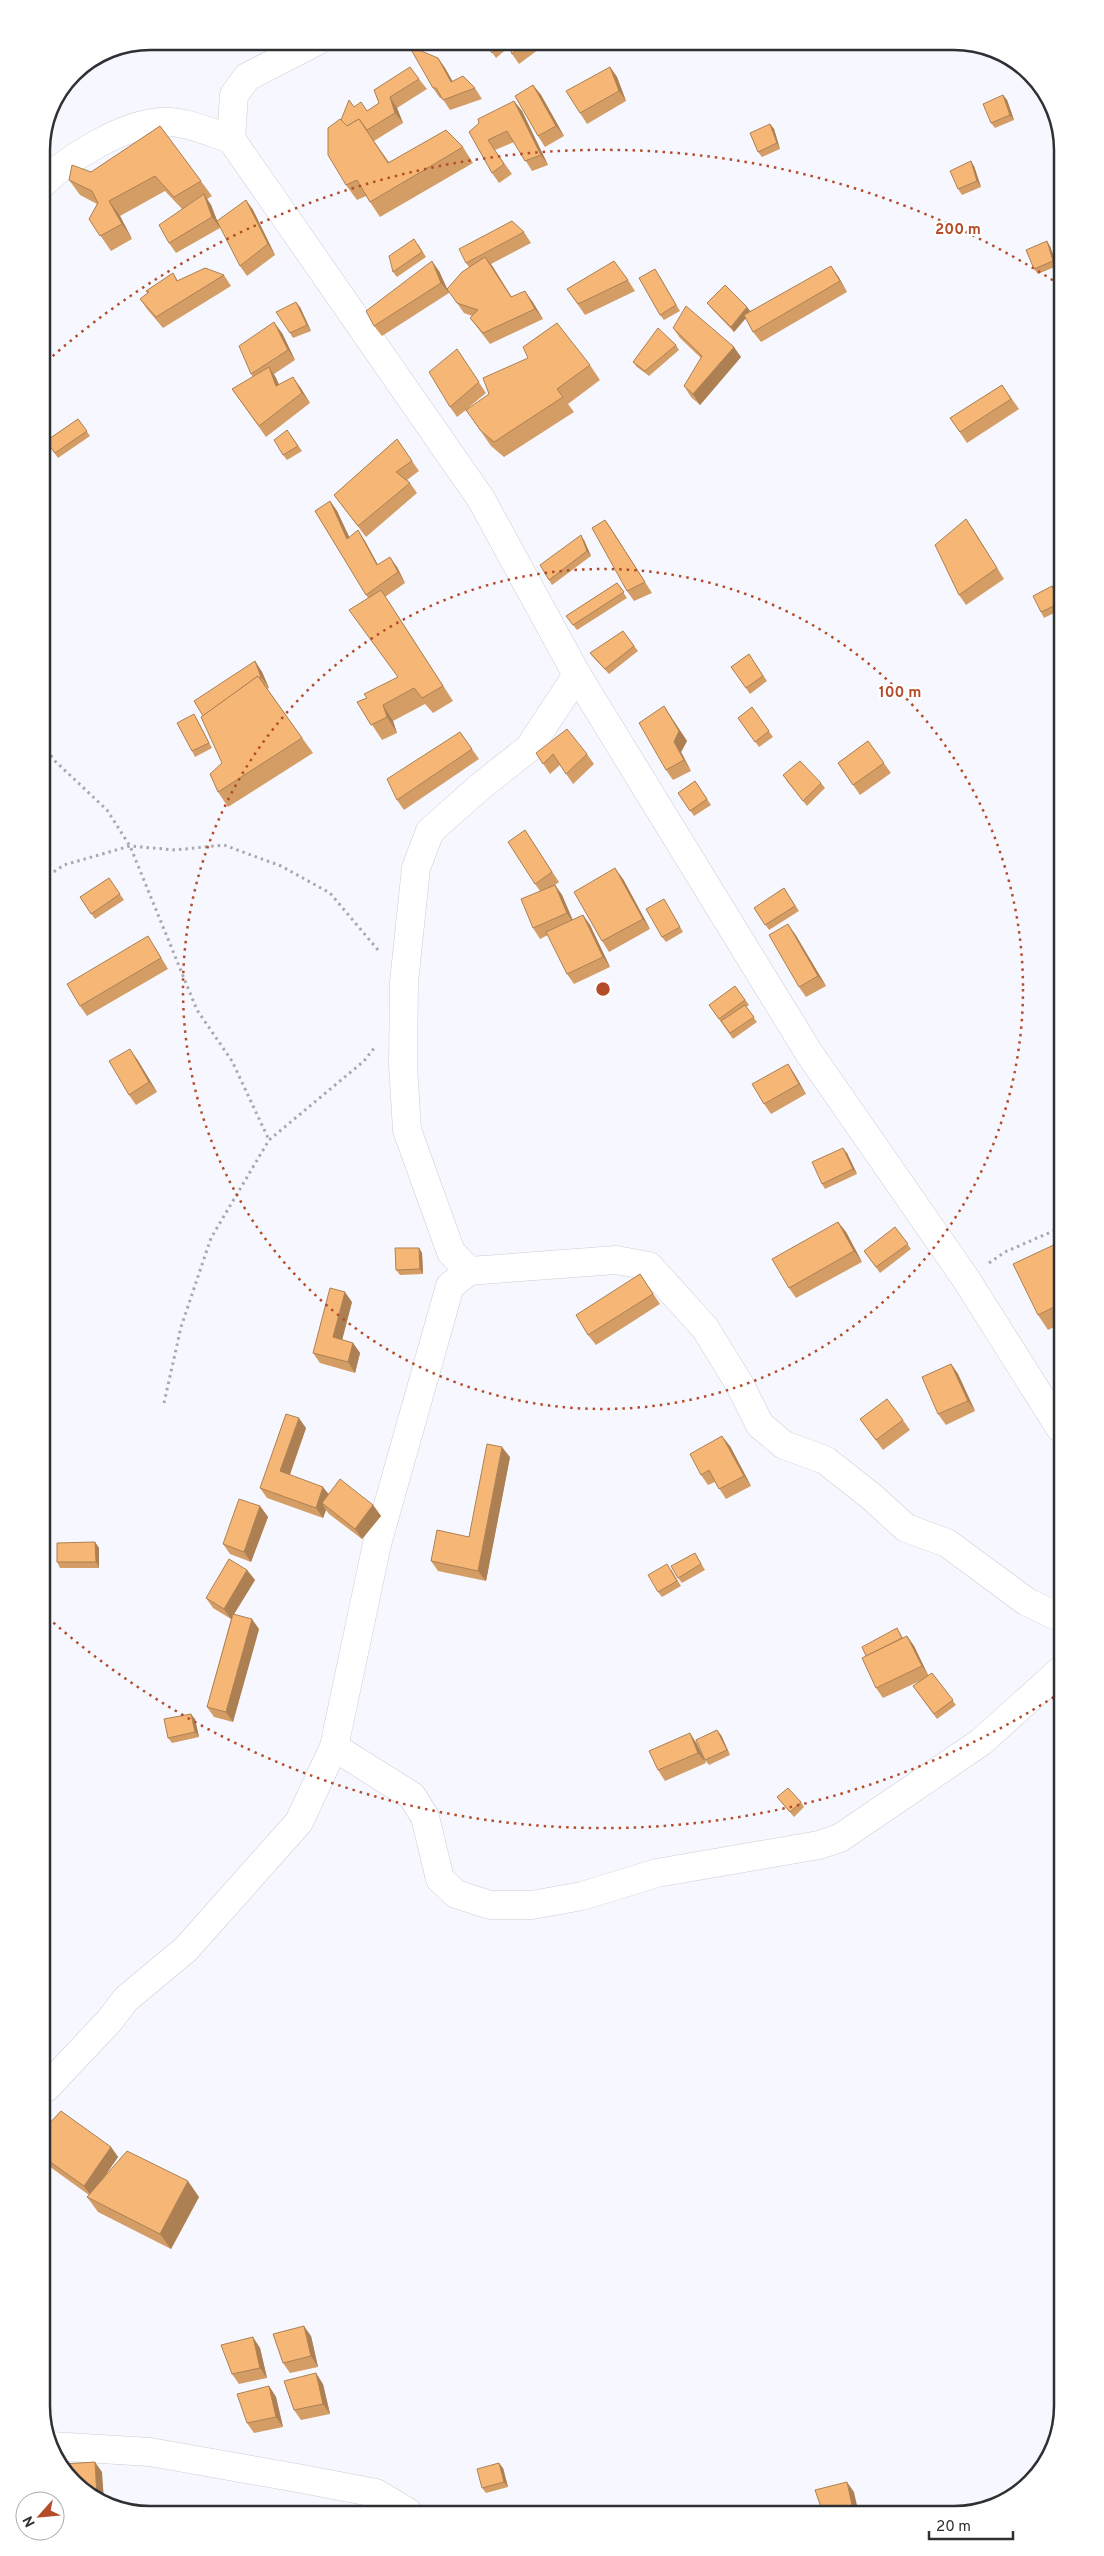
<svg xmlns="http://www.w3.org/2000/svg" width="1104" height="2556" viewBox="0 0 1104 2556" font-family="Overpass,sans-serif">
  <rect width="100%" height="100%" fill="#f7f8ff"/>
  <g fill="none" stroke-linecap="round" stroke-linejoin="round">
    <!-- minor casing -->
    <g stroke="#cccdd4" stroke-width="29">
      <g id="minor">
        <polyline points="231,139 481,499 577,675 809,1053 966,1279 1060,1428"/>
        <path d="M42 184C68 158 122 125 160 122 183 120 209 132 231 139L234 95 247 77 317 41"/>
        <polyline points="577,675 529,748 481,786 430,831 416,868 404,982 403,1065 407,1130 451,1252 469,1271 616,1260 649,1266 705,1328 740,1385 760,1425 784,1445 825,1460 872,1497 906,1528 947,1543 1027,1602 1061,1618"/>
        <polyline points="334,1747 412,1796 425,1817 440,1879 456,1894 490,1905 532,1905 582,1896 657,1873 819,1845 840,1838 981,1742 1061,1670"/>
        <polyline points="46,2088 110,2020 126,1999 186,1949 299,1822 334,1747 377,1544 450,1286 469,1271"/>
        <polyline points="51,2446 150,2452 297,2478 376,2493 409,2513"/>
      </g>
    </g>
    <!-- path -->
    <g stroke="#a8a9af" stroke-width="3" stroke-dasharray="2.5 4" stroke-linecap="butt">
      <polyline points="43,745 55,761 107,810 130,846 197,1010 232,1061 269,1140"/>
      <polyline points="43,879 64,865 130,846 175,850 224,845 281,866 330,893 378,950"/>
      <polyline points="989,1263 1005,1252 1060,1228"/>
      <polyline points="164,1403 181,1327 211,1238 269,1140 364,1061 375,1047"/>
    </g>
    <!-- minor -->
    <use href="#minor" stroke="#fff" stroke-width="28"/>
  </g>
  <!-- wall -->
  <g fill="#d49d65">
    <polygon points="484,41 550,41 519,64 512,54 509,47 496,58"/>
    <polygon points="438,58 445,68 453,82 475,88 482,99 450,110 442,98 440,98 433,88"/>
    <polygon points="610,67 617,77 626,101 587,124 580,113"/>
    <polygon points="419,79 427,89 397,108 403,123 374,141 389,162 463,147 473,163 380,217 366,196 357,200 346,185 354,107 367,111"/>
    <polygon points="533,85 541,95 564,136 545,147 538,136"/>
    <polygon points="1003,95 1007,100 1014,120 995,128 991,123"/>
    <polygon points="514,101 522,111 548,165 532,171 514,142 495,150 512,174 499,183 492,173 469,132"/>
    <polygon points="770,124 774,129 780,149 762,157 758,152"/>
    <polygon points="160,126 212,196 207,199 211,205 220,228 176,253 169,243 182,209 165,191 120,216 132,239 111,251 89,219 97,204 80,195 69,180 91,172"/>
    <polygon points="974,166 981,187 962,195 958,189"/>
    <polygon points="246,200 253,210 275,255 247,276 240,266"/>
    <polygon points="524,232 531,243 491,264 511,297 532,301 543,319 490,344 470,318 472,316 464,313 447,289 469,267 466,263"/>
    <polygon points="418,244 426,257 397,277 393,272"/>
    <polygon points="1050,246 1057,266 1038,274 1034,269"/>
    <polygon points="439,271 449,293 382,336 374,326"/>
    <polygon points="173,273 178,281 224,275 231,286 163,328 147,309 140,299 148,294 146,291"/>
    <polygon points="659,275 680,311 664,320 660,315"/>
    <polygon points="838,276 847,292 761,342 753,332 746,318 734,332 711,308 707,303 750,311"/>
    <polygon points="628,280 635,291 585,315 567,289"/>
    <polygon points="300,307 311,331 293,338 290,333"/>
    <polygon points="673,328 741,357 700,405 691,397 684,386 701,358 680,338"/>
    <polygon points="282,333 295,360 274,374 279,384 300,387 310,403 266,437 232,389 253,377 251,374"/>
    <polygon points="676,345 679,350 649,376 637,367 633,362"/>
    <polygon points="457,349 486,393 468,408 590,365 600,380 568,404 574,412 504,457 491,446 466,410 457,417 450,407"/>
    <polygon points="1002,385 1019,409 967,443 950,418"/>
    <polygon points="78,419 90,436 58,458 46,441"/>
    <polygon points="287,430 302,451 287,460 283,455"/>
    <polygon points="397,439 419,471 407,480 410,483 417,493 366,537 334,495"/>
    <polygon points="330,501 337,511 349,537 365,541 378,565 397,567 405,583 385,597 453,701 433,713 425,704 393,721 397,733 382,740 357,702 367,698 398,677 368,598 315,511"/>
    <polygon points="966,519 1004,579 966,605 959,595"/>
    <polygon points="605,520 612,530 652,593 634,601 627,591"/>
    <polygon points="584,540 591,556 552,585 549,580"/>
    <polygon points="617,583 627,598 577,630 566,616"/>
    <polygon points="1052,586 1058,597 1058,611 1044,618 1041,612"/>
    <polygon points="623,631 638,651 609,674 594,658 590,653"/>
    <polygon points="749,654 767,681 750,694 731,667"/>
    <polygon points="255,661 262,672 269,688 267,689 313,753 228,807 218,792"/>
    <polygon points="752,707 773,737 759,747 738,718"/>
    <polygon points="671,717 687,741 681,752 691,771 673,780 666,770"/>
    <polygon points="197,719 212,748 195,757 192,751"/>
    <polygon points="460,732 479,759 404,810 397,800"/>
    <polygon points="868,741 891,773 860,795 838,763"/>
    <polygon points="536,753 587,754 594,764 573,784 560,765 550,774"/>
    <polygon points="786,780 821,783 825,788 807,806"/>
    <polygon points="695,781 711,805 694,816 678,793"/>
    <polygon points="525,830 559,882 555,885 562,895 573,920 583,915 590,925 610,967 574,984 567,974 548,935 540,939 533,928 540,891 535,884"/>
    <polygon points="109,878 124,900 95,919 80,897"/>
    <polygon points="623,879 650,929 609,952 602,941"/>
    <polygon points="784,888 799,911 769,930 754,908"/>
    <polygon points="667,904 683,932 666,942 662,937"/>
    <polygon points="795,934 826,986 806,997 799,987"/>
    <polygon points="155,947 168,969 87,1016 80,1006"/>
    <polygon points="735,986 749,1005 746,1007 757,1022 733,1039 709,1005"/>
    <polygon points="137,1059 157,1092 136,1105 129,1095"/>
    <polygon points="788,1064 795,1075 806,1094 771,1114 764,1104"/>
    <polygon points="847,1153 857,1174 825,1189 822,1184"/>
    <polygon points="838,1222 846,1232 862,1262 796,1298 789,1288"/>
    <polygon points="895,1227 911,1249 880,1273 864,1251"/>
    <polygon points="1060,1242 1060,1324 1048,1330 1038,1315"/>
    <polygon points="419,1248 422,1253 423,1274 400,1275 396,1270"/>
    <polygon points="640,1274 660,1304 596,1345 588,1335"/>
    <polygon points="352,1302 342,1340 353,1343 360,1353 355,1373 320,1363 313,1353"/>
    <polygon points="951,1364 958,1374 975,1411 946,1425 938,1414"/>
    <polygon points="860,1419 903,1420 910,1430 883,1450"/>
    <polygon points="306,1428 290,1475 329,1494 373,1505 381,1516 362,1539 329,1514 326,1510 323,1518 267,1498 260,1488"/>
    <polygon points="730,1446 751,1486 726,1499 715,1482 708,1485 701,1475"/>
    <polygon points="510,1457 486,1581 438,1571 431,1561 469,1537"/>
    <polygon points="260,1506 268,1517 251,1562 230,1554 223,1544"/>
    <polygon points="95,1542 99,1548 99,1568 60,1568 57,1562"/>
    <polygon points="695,1553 705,1570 682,1583 678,1578"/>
    <polygon points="671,1569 681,1586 662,1597 658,1592"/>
    <polygon points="247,1570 255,1580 234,1614 259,1629 233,1722 214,1717 207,1707 231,1619 213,1608 206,1598"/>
    <polygon points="897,1628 903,1638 907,1636 914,1646 928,1675 932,1673 956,1705 937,1719 913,1686 922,1680 883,1698 876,1688 866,1656"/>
    <polygon points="195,1719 199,1737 172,1743 168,1738"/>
    <polygon points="690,1733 706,1763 665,1781 658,1770"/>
    <polygon points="721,1735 730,1755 709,1765 705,1760"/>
    <polygon points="777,1797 801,1802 804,1807 794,1817"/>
    <polygon points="46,2127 111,2147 118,2157 105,2176 199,2197 171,2249 98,2212 87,2197 89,2195 46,2164"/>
    <polygon points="311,2336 318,2367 290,2373 283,2363"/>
    <polygon points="260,2348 267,2378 239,2384 232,2374"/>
    <polygon points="323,2384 330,2414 301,2420 294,2410"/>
    <polygon points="269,2386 276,2397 283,2427 254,2433 247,2423"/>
    <polygon points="503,2468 508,2487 486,2493 482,2488"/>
  </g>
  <!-- shaded-wall -->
  <g fill="#ac8053">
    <polygon points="438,58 445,68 459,93 451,82"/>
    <polygon points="610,67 617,77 626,101 619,91"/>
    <polygon points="533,85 541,95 564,136 556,126"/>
    <polygon points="1003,95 1007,100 1014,120 1010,115"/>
    <polygon points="390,97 397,108 403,123 395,113"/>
    <polygon points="514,101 522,111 548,165 541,155"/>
    <polygon points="770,124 774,129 780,149 777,143"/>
    <polygon points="971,161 974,166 981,187 977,181"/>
    <polygon points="204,194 211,205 220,228 212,217"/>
    <polygon points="246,200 253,210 275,255 268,244"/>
    <polygon points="109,201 120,216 132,239 122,224"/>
    <polygon points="1047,241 1050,246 1057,266 1053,261"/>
    <polygon points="485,257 493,267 518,307 511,297"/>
    <polygon points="432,261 439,271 449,293 441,283"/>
    <polygon points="831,266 838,276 847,292 840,281"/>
    <polygon points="525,291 532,301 543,319 535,309"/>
    <polygon points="296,302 300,307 311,331 307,325"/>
    <polygon points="747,307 751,312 734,332 731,327"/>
    <polygon points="274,322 282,333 295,360 288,350"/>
    <polygon points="734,347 741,357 700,405 693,394"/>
    <polygon points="269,367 276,378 283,396 276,386"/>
    <polygon points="293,377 300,387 310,403 302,393"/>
    <polygon points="330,501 337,511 355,549 347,539"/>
    <polygon points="966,519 973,529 1004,579 997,568"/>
    <polygon points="605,520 612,530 652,593 645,582"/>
    <polygon points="358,530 365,541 384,576 377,565"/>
    <polygon points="581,535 584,540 591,556 587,551"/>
    <polygon points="390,557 397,567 405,583 398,572"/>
    <polygon points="381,590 391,605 453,701 443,686"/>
    <polygon points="255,661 262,672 269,688 261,677"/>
    <polygon points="383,705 393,721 397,733 387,717"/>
    <polygon points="664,706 687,741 681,752 691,771 684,760 674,742"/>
    <polygon points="615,868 623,879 650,929 643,919"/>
    <polygon points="555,885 562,895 574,924 567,913"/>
    <polygon points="583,915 590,925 610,967 603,957"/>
    <polygon points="788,924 795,934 826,986 818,976"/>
    <polygon points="130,1049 137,1059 157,1092 149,1082"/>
    <polygon points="788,1064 795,1075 806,1094 799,1084"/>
    <polygon points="843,1148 847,1153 857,1174 853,1169"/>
    <polygon points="838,1222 846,1232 862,1262 854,1251"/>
    <polygon points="419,1248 422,1253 423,1274 420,1269"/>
    <polygon points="345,1292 352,1302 340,1348 333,1337"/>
    <polygon points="353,1343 360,1353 355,1373 348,1362"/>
    <polygon points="951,1364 958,1374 975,1411 968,1401"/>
    <polygon points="299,1418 306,1428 287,1482 280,1471"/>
    <polygon points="722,1436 730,1446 751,1486 744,1476"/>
    <polygon points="502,1447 510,1457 486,1581 478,1571"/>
    <polygon points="323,1487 331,1497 322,1503 326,1510 323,1518 316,1508"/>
    <polygon points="373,1505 381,1516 362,1539 355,1529"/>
    <polygon points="260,1506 268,1517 251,1562 244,1552"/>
    <polygon points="95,1542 99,1548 99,1568 96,1562"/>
    <polygon points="247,1570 255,1580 231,1619 224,1609"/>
    <polygon points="252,1619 259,1629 233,1722 226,1712"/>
    <polygon points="907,1636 914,1646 929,1677 922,1666"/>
    <polygon points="191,1714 195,1719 199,1737 195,1732"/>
    <polygon points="717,1730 721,1735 730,1755 727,1750"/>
    <polygon points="690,1733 697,1744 706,1763 698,1753"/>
    <polygon points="111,2147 118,2157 91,2196 84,2186"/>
    <polygon points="188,2181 199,2197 171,2249 160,2234"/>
    <polygon points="304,2326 311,2336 318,2367 311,2356"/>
    <polygon points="253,2337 260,2348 267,2378 260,2368"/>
    <polygon points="316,2373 323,2384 330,2414 323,2404"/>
    <polygon points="269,2386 276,2397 283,2427 276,2417"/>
    <polygon points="95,2462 102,2472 104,2500 97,2497"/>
    <polygon points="499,2463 503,2468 508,2487 504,2482"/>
    <polygon points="847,2482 854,2492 858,2510 853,2510"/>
  </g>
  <!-- building -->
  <g fill="#f6b776" stroke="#ac8053">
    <polygon points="484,41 507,41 492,53"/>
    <polygon points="507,41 529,41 512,54"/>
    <polygon points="409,46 438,58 451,82 463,76 475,88 443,100 436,88 433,88"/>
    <polygon points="410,67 419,79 390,97 395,113 367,130 359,119 347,126 341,120 349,100 354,107 361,102 367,111 379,103 374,90"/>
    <polygon points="610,67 619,91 580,113 566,91"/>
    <polygon points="533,85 556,126 538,136 515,96"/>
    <polygon points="1003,95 1010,115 991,123 983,104"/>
    <polygon points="514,101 541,155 525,161 507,131 488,140 504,164 492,173 469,132 479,123 478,119"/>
    <polygon points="340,119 347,126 359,119 388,163 446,130 463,147 370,202 357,180 346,185 328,155 328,128"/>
    <polygon points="770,124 777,143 758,152 750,133"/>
    <polygon points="160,126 201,181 174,197 155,176 109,201 122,224 100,236 89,219 98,203 92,191 69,180 72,165 91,172"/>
    <polygon points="971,161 977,181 958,189 950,171"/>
    <polygon points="204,194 212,217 169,243 159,225"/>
    <polygon points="246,200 268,244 240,266 217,221"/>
    <polygon points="512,221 524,232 466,263 459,249"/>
    <polygon points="414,239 422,252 393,272 389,256"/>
    <polygon points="1047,241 1053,261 1034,269 1026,250"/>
    <polygon points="485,257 511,297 525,291 535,309 483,333 470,318 478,310 457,303 447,289 462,272"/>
    <polygon points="432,261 441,283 374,326 366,311"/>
    <polygon points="614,261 628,280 578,304 567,289"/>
    <polygon points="831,266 840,281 753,332 744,315"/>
    <polygon points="205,268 224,275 156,317 140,299 149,292 146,291 173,273 177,281"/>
    <polygon points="655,269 676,305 660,315 639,278"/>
    <polygon points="725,285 747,307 731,327 707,303"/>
    <polygon points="296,302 307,325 290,333 276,312"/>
    <polygon points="686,306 734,347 693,394 684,386 702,356 673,328"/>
    <polygon points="274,322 288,350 251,374 239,346"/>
    <polygon points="557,323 590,365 557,389 563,397 494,442 481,431 466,410 489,394 483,378 528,358 523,347"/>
    <polygon points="658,328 676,345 645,371 633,362"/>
    <polygon points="457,349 479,382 450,407 429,372"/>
    <polygon points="269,367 276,386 293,377 302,393 259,426 232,389"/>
    <polygon points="1002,385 1011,399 960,432 950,418"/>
    <polygon points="78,419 87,431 55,453 46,441"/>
    <polygon points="287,430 298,446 283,455 274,440"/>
    <polygon points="397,439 412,461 396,472 410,483 358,526 334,495"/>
    <polygon points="330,501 347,539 358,530 377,565 390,557 398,572 366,595 315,511"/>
    <polygon points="966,519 997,568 959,595 935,545"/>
    <polygon points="605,520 645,582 627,591 592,528"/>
    <polygon points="581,535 587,551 549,580 540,565"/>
    <polygon points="617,583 624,592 573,625 566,616"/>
    <polygon points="1052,586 1058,600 1058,604 1041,612 1033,596"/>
    <polygon points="381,590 443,686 422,698 414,688 383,705 387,717 371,725 357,702 367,698 364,694 398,677 349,610"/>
    <polygon points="623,631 634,646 605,669 590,653"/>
    <polygon points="749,654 763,676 746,688 731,667"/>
    <polygon points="255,661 261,677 260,678 258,676 203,716 194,701"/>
    <polygon points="258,676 302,738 218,792 210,774 222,763 201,717"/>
    <polygon points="664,706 679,731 674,742 684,760 666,770 639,723"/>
    <polygon points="752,707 769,731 755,742 738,718"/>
    <polygon points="194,714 209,743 192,751 177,723"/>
    <polygon points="567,729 587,754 566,774 553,754 543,764 536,753"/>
    <polygon points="460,732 472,749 397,800 387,779"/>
    <polygon points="868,741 884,763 853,785 838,763"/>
    <polygon points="800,761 821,783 803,801 783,775"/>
    <polygon points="695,781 707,799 690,811 678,793"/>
    <polygon points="525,830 552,872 535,884 508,842"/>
    <polygon points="615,868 643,919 602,941 574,892"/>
    <polygon points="109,878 120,894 91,914 80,897"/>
    <polygon points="555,885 567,913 533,928 521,899"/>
    <polygon points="784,888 795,906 765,925 754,908"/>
    <polygon points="664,899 680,927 662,937 646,909"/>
    <polygon points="583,915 603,957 567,974 546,932"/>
    <polygon points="788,924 818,976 799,987 769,935"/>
    <polygon points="148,936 161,958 80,1006 67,984"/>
    <polygon points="735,986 745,1000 719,1019 709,1005"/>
    <polygon points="745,1005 754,1017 730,1033 721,1021"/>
    <polygon points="130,1049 149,1082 129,1095 109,1061"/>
    <polygon points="788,1064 799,1084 764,1104 752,1084"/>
    <polygon points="843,1148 853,1169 822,1184 812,1162"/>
    <polygon points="838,1222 854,1251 789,1288 772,1259"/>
    <polygon points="895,1227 908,1244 876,1267 864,1251"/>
    <polygon points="1060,1242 1060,1304 1038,1315 1013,1264"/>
    <polygon points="395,1248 419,1248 420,1269 396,1270"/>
    <polygon points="640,1274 653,1294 588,1335 576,1315"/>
    <polygon points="330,1288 345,1292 333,1337 353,1343 348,1362 313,1353"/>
    <polygon points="951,1364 968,1401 938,1414 922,1377"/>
    <polygon points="887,1399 903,1420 876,1440 860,1419"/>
    <polygon points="286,1414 299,1418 280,1471 323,1487 316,1508 260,1488"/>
    <polygon points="722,1436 744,1476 719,1489 709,1470 701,1475 690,1454"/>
    <polygon points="487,1444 502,1447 478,1571 431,1561 437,1530 469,1537"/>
    <polygon points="340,1479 373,1505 355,1529 322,1503"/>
    <polygon points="239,1499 260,1506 244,1552 223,1544"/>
    <polygon points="95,1542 96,1562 57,1562 57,1543"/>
    <polygon points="695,1553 701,1564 678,1578 671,1566"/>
    <polygon points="229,1559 247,1570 224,1609 206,1598"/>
    <polygon points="667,1564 677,1581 658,1592 648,1575"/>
    <polygon points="233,1614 252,1619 226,1712 207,1707"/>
    <polygon points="897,1628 902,1638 866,1656 862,1647"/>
    <polygon points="907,1636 922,1666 876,1688 862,1658"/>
    <polygon points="932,1673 953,1700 934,1714 913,1686"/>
    <polygon points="191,1714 195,1732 168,1738 164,1719"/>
    <polygon points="717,1730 727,1750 705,1760 696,1740"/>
    <polygon points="690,1733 698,1753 658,1770 649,1751"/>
    <polygon points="788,1788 801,1802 790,1812 777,1797"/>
    <polygon points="61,2111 111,2147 84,2186 46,2159 46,2127"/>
    <polygon points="127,2151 188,2181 160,2234 87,2197"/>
    <polygon points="304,2326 311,2356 283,2363 273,2334"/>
    <polygon points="253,2337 260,2368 232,2374 221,2345"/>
    <polygon points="316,2373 323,2404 294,2410 284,2381"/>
    <polygon points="269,2386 276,2417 247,2423 237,2394"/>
    <polygon points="95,2462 97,2497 84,2492 63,2464"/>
    <polygon points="499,2463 504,2482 482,2488 477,2469"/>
    <polygon points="847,2482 853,2510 822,2510 815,2490"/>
  </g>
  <!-- distance rings -->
  <g fill="none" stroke="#b44c29" stroke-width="2.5" stroke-dasharray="2.5 5">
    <circle cx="603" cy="989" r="420"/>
    <path d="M1060 1693A839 839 0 0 1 47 1617M47 361A839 839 0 0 1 1054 281"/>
  </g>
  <!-- crop -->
  <path d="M0 0H1104V2556H0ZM150 50H954A100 100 0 0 1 1054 150V2406A100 100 0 0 1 954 2506H150A100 100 0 0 1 50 2406V150A100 100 0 0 1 150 50Z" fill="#fff" fill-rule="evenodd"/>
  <path fill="none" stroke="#2f3033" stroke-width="2.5" d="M150 50H954A100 100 0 0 1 1054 150V2406A100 100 0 0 1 954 2506H150A100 100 0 0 1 50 2406V150A100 100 0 0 1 150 50Z"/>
  <circle cx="603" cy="989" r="8" fill="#b44c29" stroke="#fff" stroke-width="2.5"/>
  <g font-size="15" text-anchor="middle" font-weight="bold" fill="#b44c29" stroke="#fff" stroke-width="4.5" stroke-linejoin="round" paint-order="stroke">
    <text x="958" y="234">200 m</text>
    <text x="900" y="697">100 m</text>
  </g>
  <!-- north arrow -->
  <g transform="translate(40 2516) rotate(243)"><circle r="24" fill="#ffffff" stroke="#acacad"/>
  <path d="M0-4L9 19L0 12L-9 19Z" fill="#b44c29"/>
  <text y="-8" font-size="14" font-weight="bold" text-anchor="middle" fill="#2f3033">N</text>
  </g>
  <!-- scale -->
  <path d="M929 2531v8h84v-8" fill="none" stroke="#2f3033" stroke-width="2.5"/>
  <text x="936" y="2531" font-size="15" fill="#2f3033" stroke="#ffffff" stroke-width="4" paint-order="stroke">20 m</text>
</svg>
